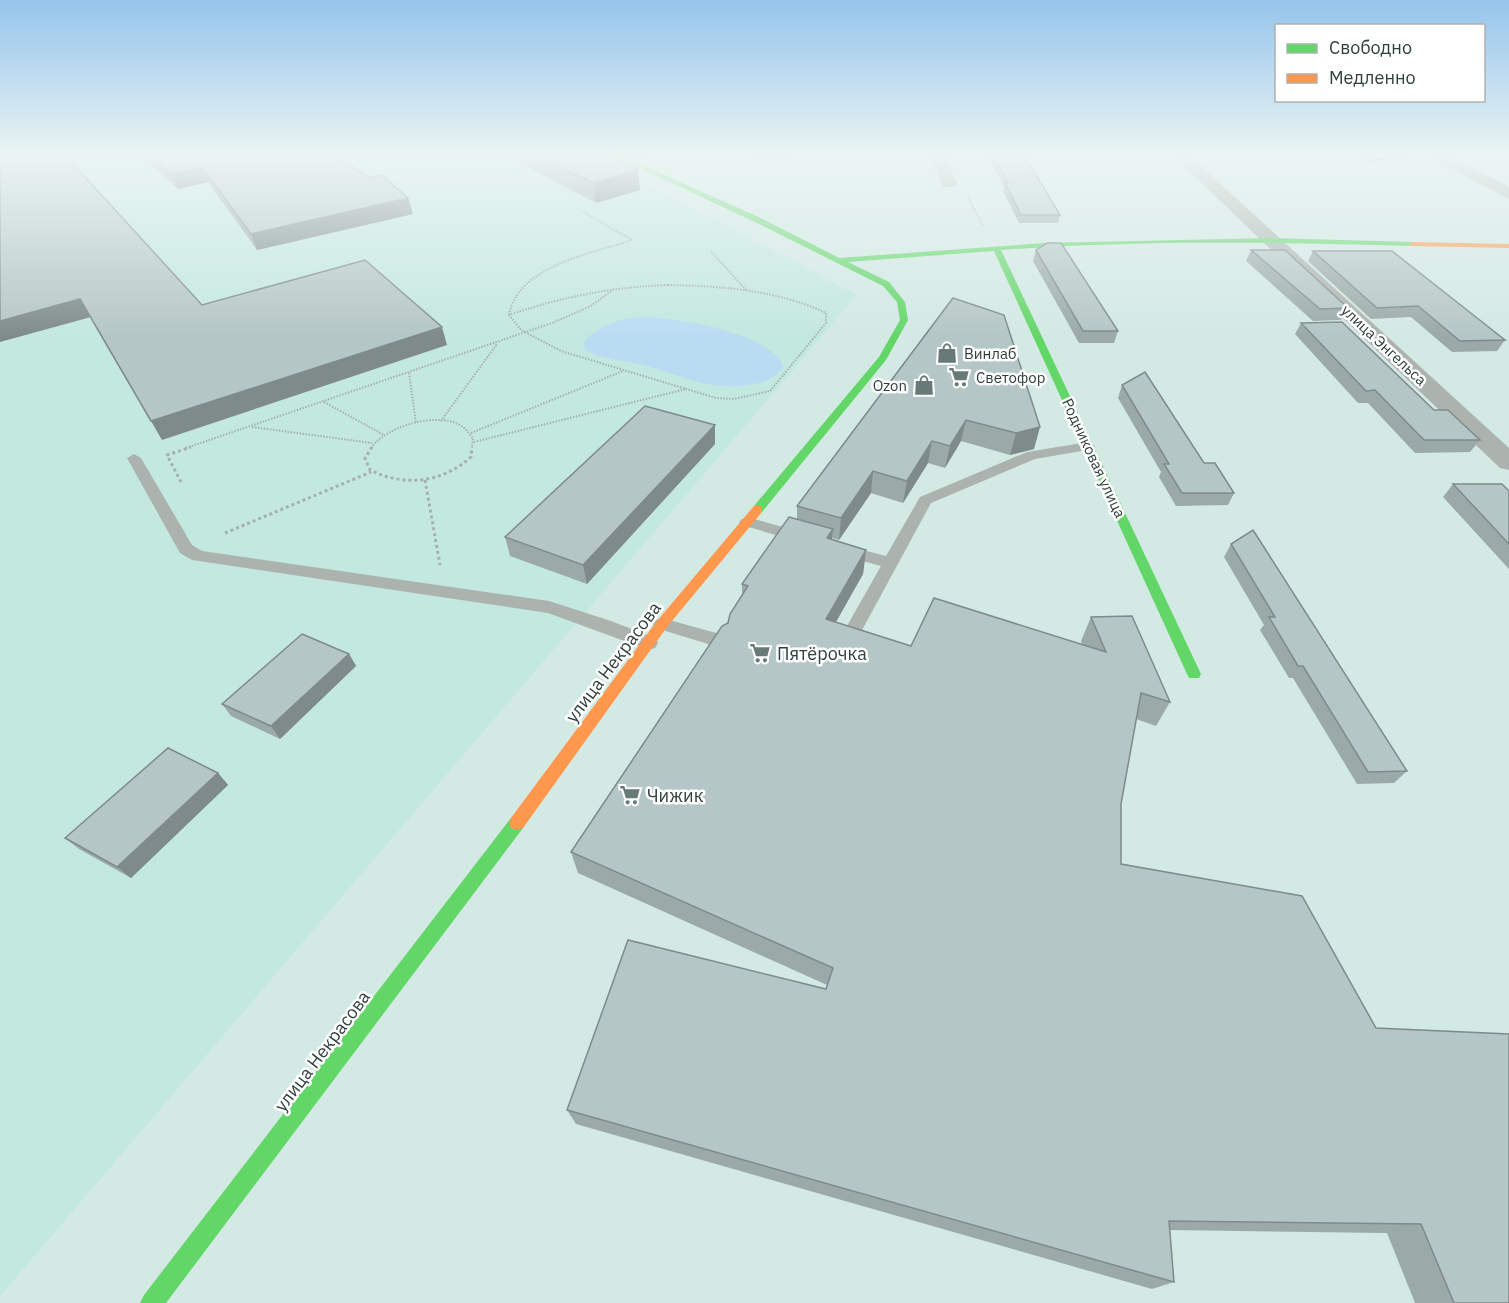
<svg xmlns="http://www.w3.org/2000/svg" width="1509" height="1303" viewBox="0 0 1509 1303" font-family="'IBM Plex Sans',sans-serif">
  <rect width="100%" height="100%" fill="#d3e9e4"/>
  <!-- built -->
  <polygon fill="#c3e8df" points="0,155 584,155 703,213 857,295 0,1296"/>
  <!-- water -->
  <path fill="#badcf3" d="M640 317C671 316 772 333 783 366 776 379 763 383 748 385 704 391 680 374 639 364 621 360 601 359 585 350L583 343C597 326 618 319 640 317Z"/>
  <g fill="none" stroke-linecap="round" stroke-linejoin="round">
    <!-- path-far1 -->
    <g stroke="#a8b0ad" stroke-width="2" stroke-dasharray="1.5 1.5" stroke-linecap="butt">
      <polyline points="968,198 983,225"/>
      <polyline points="711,251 746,290"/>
      <path d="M668 285C720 286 778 290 826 313V323L770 391 734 399 716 398 561 351 521 330 509 315C561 297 612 287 668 285Z"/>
      <path d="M509 315C518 265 592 254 632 240L583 212"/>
      <polyline points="409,373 416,423"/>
      <polyline points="324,402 384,435"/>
      <polyline points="441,421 497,344"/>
      <polyline points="252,427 372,443"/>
      <polyline points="471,433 623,371"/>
      <polyline points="474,442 686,389"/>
      <polyline points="186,448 552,323 591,306 614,289"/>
      <path d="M371 448C386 426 440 410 463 427 467 430 470 435 473 438L472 448"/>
    </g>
    <!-- path -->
    <g stroke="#a8b0ad" stroke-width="3" stroke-dasharray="3 3" stroke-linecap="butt">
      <path d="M372 447 365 458 370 470C404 487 442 483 471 457L472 447"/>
      <polyline points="425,480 440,565"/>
      <polyline points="181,482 167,455 191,447"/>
      <polyline points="225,533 371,472"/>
    </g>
    <!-- lane -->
    <g fill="#acb2ae" fill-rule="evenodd">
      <polygon points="641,155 655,155 628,164 624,161"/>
      <polygon points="1088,442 1095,446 1093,449 1035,459 931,503 854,645 842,645 839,640 881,566 837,554 835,550 837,546 843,545 886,556 920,497 1027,452"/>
      <polygon points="134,454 141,458 192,545 202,551 549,601 611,621 655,638 658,643 655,648 649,650 548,613 192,560 180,553 127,458"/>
      <polygon points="747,517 808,534 810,538 802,543 742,525 739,522 742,519"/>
      <polygon points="662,618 727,636 730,641 727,646 721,648 656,628 653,624 656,620"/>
    </g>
    <!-- street -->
    <g fill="#acb2ae" fill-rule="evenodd">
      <polygon points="929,155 945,155 957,184 955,187 943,187"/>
      <polygon points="1172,155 1189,155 1509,448 1509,470 1500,468"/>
      <polygon points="1425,155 1445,155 1509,187 1509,199"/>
    </g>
    <!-- fast -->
    <g fill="#63d668" fill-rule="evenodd">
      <path d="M612 155H620L765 220 839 258 1045 243 1271 238 1413 242 1417 244 1413 246C1276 242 1138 240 1001 250L1201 674 1199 678H1189L1187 674 994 251 848 262 889 282 905 302 908 320 886 360 762 512H754V506L879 357 900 320 897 302 883 286 759 224Z"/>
      <polygon points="517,816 523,818 525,823 523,828 166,1303 140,1303 144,1295 511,818"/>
    </g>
    <!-- slow -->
    <g fill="#ff974d" fill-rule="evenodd">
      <polygon points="1413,242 1509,244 1509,248 1410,246 1409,244"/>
      <polygon points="758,505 762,506 762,512 667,627 523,828 517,830 511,828 509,823 511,818 657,621 754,506"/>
    </g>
  </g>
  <!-- wall -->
  <g fill="#9baaa9">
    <polygon points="139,155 334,155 413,214 257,250 208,182 178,189"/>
    <polygon points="504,155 606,155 640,190 596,203"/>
    <rect x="750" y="155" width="39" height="4"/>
    <polygon points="988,155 1024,155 1060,215 1058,223 1019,223 1003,191 1004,187"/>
    <polygon points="1358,155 1423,155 1369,163"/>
    <polygon points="1036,250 1118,331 1114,343 1079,343 1033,261"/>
    <polygon points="1251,250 1348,308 1341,320 1313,321 1246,261"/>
    <polygon points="1313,251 1505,340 1497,351 1452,352 1411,317 1371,319 1308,261"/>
    <polygon points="953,298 1034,449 1010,455 961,441 945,468 928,463 903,503 871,493 839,540 832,538 832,539 866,550 863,574 836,622 911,646 1082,645 1081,641 1091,617 1170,702 1156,726 1136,719 1121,804 1121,864 1509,1303 1415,1303 1387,1233 1170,1230 1174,1282 1152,1289 576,1124 567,1110 826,989 827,985 578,873 571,852 728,623 742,595 742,584 797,519 797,506"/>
    <polygon points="1301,323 1434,410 1480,440 1470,452 1415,453 1368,403 1358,403 1295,334"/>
    <polygon points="1122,385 1234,493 1228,505 1176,506 1159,477 1161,472 1118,398"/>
    <polygon points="715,444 587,584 510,556 505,537"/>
    <polygon points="1453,484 1509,491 1509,569 1443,497"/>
    <polygon points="1231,544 1407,771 1394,783 1357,784 1293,678 1289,678 1260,630 1264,625 1224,557"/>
    <polygon points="349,654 356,666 280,739 231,716 222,704"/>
    <polygon points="218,773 228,785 131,878 79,849 65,838"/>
  </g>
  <!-- shaded-wall -->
  <g fill="#7e8b8a">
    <polygon points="1381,155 1423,155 1369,163 1372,156"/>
    <polygon points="202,167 208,182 178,189 171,174"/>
    <polygon points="638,170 640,190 596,203 593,183"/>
    <polygon points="408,198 413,214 257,250 251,234"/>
    <polygon points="80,299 91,317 0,342 0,321"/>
    <polygon points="442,327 447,345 162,440 151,421"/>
    <polygon points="966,420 961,441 945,468 950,446"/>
    <polygon points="715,425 715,444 587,584 583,565"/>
    <polygon points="1040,427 1034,449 1010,455 1016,433"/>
    <polygon points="932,441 928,463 903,503 907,481"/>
    <polygon points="873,471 871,493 839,540 841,518"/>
    <polygon points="833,529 830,553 827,538"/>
    <polygon points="866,550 863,574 824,643 826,619"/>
    <polygon points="349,654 356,666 280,739 271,726"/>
    <polygon points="218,773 228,785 131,878 117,867"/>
  </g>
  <!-- building -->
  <g fill="#b4c6c5" stroke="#7e8b8a" stroke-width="1.5">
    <polygon points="0,155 65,155 202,305 365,260 442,327 151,421 80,299 0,321"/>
    <polygon points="149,155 334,155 370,178 382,175 408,198 251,234 202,167 171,174"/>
    <polygon points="537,155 606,155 638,170 593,183"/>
    <polygon points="993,155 1024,155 1060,215 1021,215 1005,183 1008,183"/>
    <polygon points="1047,243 1061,243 1118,331 1083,331 1036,250"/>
    <polygon points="1251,250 1285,250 1348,308 1320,309"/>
    <polygon points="1313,251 1392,251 1505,340 1460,341 1418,306 1377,308"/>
    <polygon points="953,298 1004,315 1040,427 1016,433 966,420 950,446 932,441 907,481 873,471 841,518 797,506"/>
    <polygon points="1342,322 1434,410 1448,410 1480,440 1424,440 1375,390 1366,391 1301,323"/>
    <polygon points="1145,372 1204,463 1215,463 1234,493 1182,493 1164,464 1169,464 1122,385"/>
    <polygon points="645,406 715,425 583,565 505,537"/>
    <polygon points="1453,484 1502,484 1509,491 1509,544"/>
    <polygon points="789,517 833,529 827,538 866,550 826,619 911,646 934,598 1106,652 1091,617 1132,616 1170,702 1141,693 1121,804 1121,864 1302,896 1376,1028 1509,1034 1509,1303 1454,1303 1421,1224 1169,1221 1174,1282 567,1110 628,940 826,989 833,968 571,852 722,626 728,623 730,614 748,586 742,584"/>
    <polygon points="1253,530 1407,771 1368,772 1303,666 1298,666 1269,617 1275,617 1231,544"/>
    <polygon points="302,634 349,654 271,726 222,704"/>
    <polygon points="168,748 218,773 117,867 65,838"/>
  </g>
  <!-- sky -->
  <linearGradient id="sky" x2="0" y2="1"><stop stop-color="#95c4ec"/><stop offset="0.46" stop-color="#ebf5f3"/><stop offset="1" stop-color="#ebf5f3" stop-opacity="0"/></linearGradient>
  <rect width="1509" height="337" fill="url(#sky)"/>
  <!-- icons -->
  <defs>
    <g id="shop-bare" transform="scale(1.62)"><path d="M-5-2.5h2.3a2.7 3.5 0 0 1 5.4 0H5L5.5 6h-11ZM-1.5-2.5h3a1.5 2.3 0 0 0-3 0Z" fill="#687a76" stroke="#fff" stroke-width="2.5" paint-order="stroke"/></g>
    <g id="supermarket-bare" transform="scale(1.62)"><path d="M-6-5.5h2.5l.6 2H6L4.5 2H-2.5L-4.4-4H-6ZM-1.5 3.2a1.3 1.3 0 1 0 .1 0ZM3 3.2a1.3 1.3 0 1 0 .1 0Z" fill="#687a76" stroke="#fff" stroke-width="2.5" paint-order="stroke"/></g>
  </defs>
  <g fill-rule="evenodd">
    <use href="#shop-bare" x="947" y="353"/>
    <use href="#supermarket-bare" x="959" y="377"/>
    <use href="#shop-bare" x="924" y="385"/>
    <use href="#supermarket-bare" x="760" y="653"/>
    <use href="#supermarket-bare" x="630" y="795"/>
  </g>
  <g text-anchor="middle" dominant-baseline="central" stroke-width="5" stroke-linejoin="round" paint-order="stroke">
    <!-- far-street labels -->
    <g font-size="15" fill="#2f3f3b" stroke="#fff">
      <text transform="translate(1384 345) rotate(43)">улица Энгельса</text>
      <text transform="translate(1094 458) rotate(65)">Родниковая улица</text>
    </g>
    <!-- far-poi labels -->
    <g font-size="15" fill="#2f3f3b" stroke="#fff" text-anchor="start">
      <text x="964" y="353">Винлаб</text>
      <text x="976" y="377">Светофор</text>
      <text x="907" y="385" text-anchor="end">Ozon</text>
    </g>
    <!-- poi labels -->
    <g font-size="18" fill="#2f3f3b" stroke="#fff" text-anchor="start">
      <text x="777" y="653">Пятёрочка</text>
      <text x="647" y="795">Чижик</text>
    </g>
    <!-- street labels -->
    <g font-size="18" fill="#2f3f3b" stroke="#fff">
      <text transform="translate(613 662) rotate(-53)">улица Некрасова</text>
      <text transform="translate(322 1051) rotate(-53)">улица Некрасова</text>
    </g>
  </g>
  <!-- legend -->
  <rect x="1275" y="24" width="210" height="78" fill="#ffffff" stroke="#acb2b1" stroke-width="1.5"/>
  <rect x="1287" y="44" width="30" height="9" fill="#63d668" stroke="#acb2b1" stroke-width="1.5"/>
  <text x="1329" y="54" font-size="18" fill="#2f3f3b">Свободно</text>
  <rect x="1287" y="74" width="30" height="9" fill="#ff974d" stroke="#acb2b1" stroke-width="1.5"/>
  <text x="1329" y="84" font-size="18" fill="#2f3f3b">Медленно</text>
</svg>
